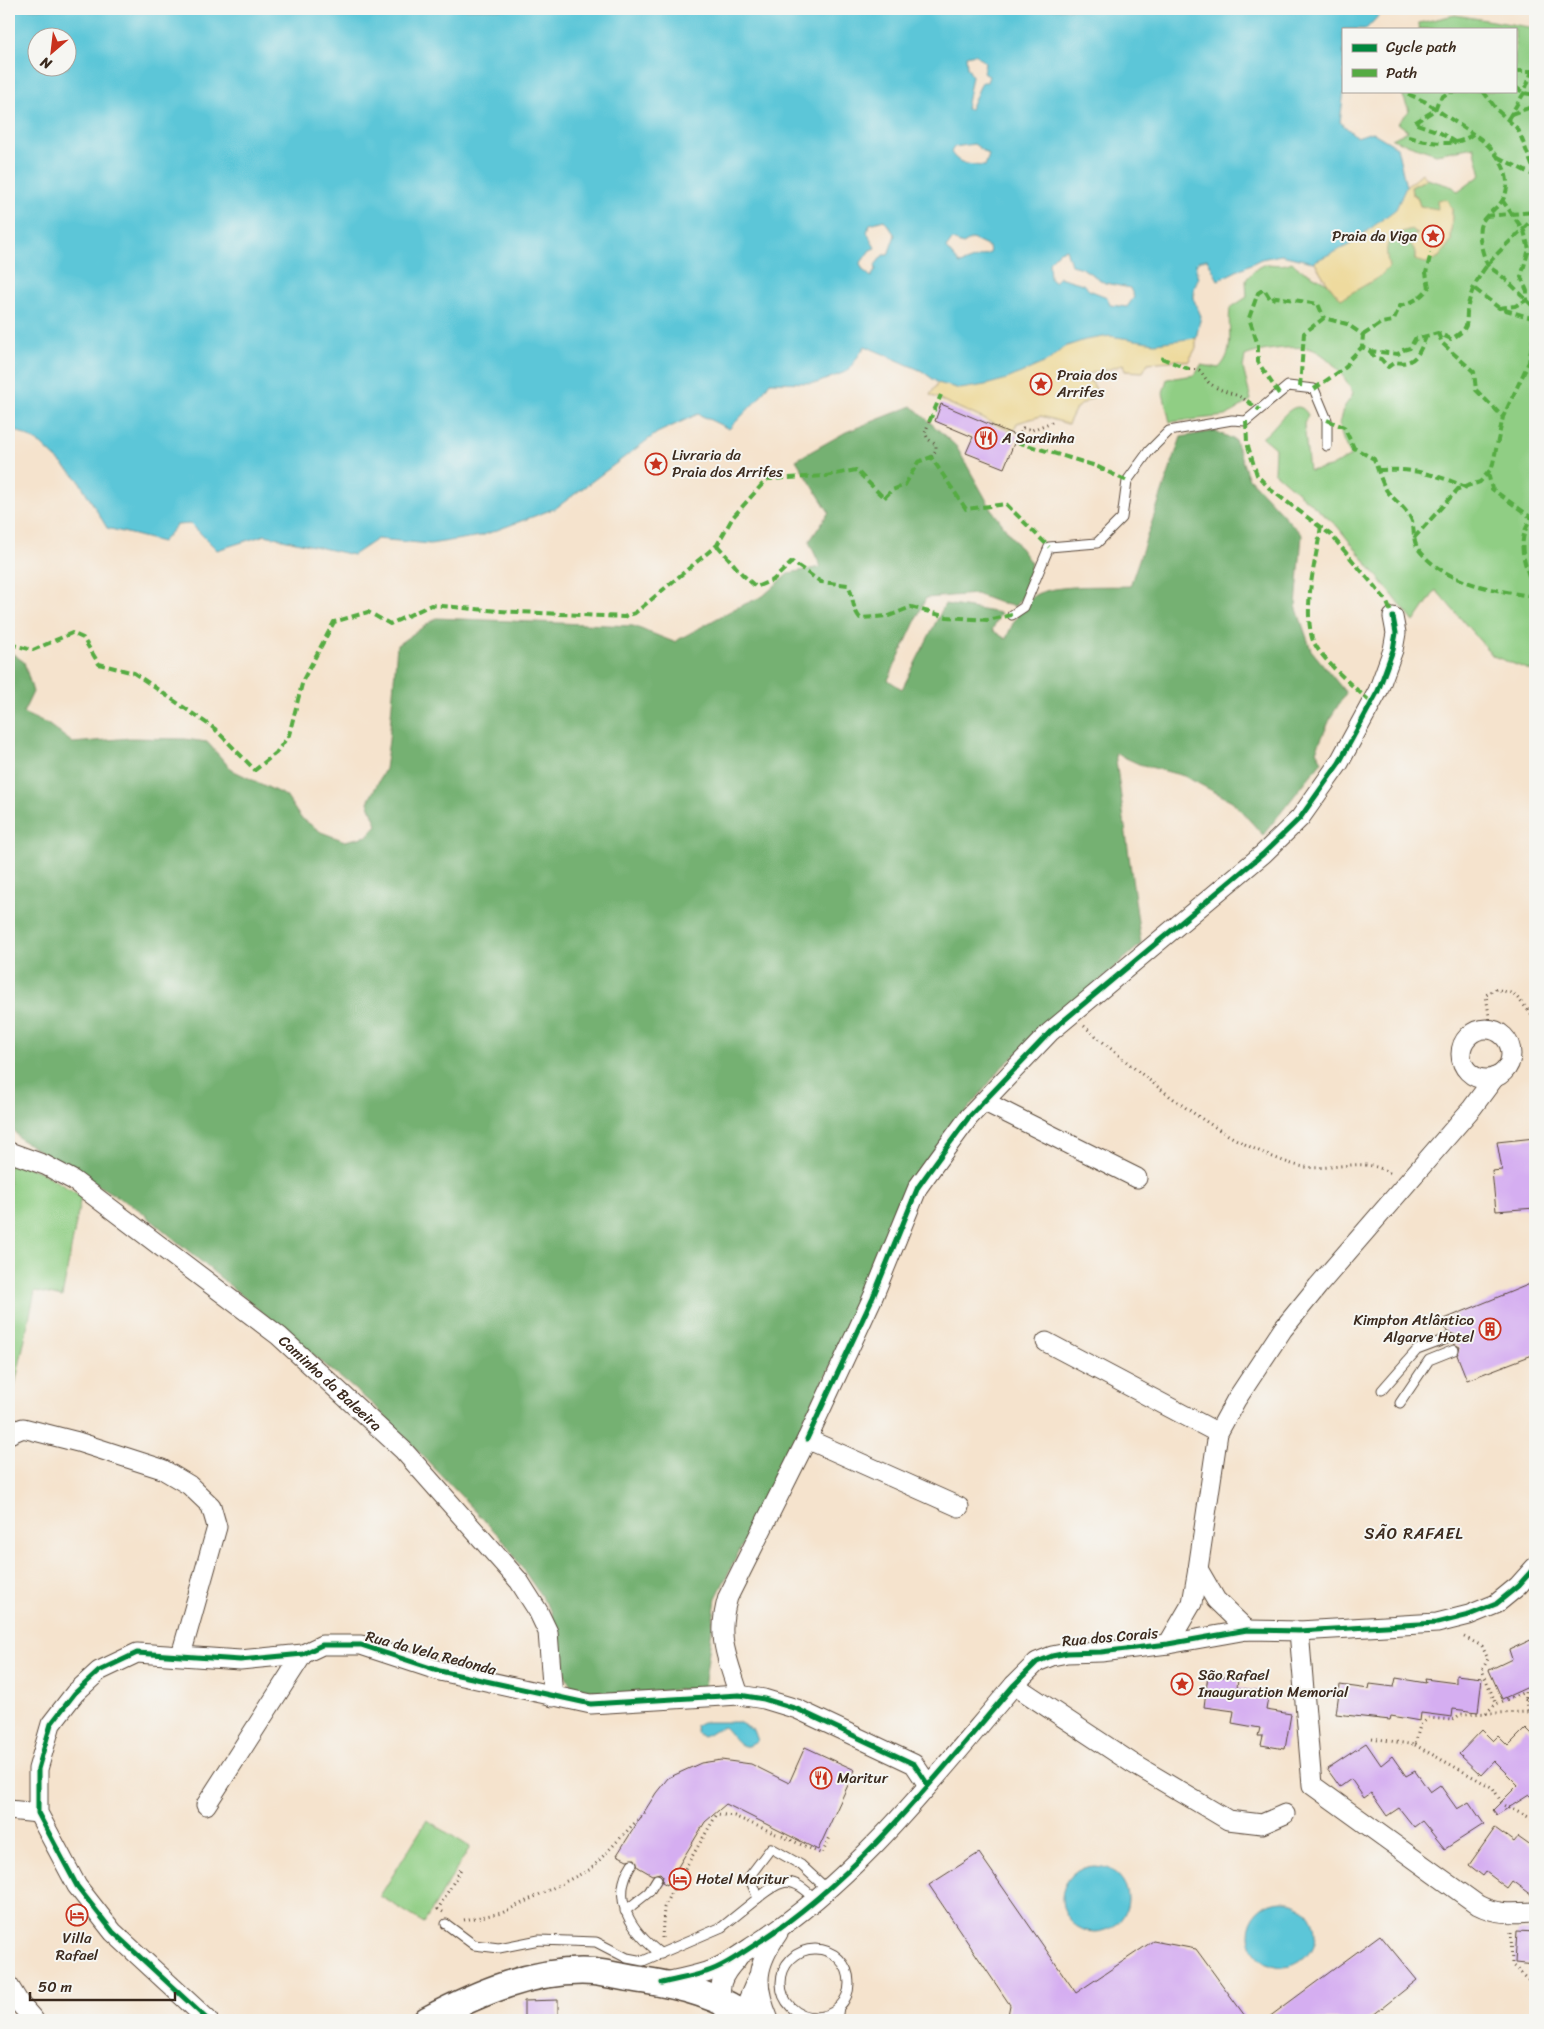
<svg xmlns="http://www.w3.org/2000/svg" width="1544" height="2029" viewBox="0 0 1544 2029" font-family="Sriracha,sans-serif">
  <rect width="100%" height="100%" fill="#f6f6f2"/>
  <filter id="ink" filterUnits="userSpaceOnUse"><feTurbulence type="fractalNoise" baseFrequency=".02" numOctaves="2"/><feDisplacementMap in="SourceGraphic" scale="10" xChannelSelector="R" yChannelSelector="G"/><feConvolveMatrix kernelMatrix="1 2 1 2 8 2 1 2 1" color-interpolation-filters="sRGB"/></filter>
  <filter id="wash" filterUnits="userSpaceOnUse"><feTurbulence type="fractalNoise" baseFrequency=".0096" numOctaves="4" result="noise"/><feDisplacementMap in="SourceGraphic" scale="20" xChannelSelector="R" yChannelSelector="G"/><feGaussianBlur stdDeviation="1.12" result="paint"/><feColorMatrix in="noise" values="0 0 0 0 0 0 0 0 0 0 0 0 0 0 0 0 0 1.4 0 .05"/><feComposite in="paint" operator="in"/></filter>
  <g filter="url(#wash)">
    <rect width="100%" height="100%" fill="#f5e3cd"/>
    <!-- green -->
    <g fill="#90ce84" stroke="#667c51">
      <path d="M1455 15 1535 28V672L1493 656 1436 590 1414 622 1337 526 1274 472 1275 448 1262 437C1275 432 1294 390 1308 415L1304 424 1309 471 1330 467 1351 456C1342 440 1335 424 1345 406 1348 401 1352 398 1353 393 1346 378 1330 357 1314 350 1301 344 1257 350 1245 356L1243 368 1251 400 1226 416 1170 422 1163 393 1167 379 1195 375 1201 365 1219 368C1236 350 1227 331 1230 308L1247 297 1246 280C1266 253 1272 271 1292 262L1297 267 1327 283 1341 299 1385 253 1388 241 1400 232 1412 229 1418 235 1404 240C1414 245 1416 249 1415 260L1439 257 1451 241 1452 209H1430L1420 206 1417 197 1412 194 1411 187 1427 179 1453 187 1458 192 1481 175 1474 147 1436 154 1392 139 1408 131 1398 123 1409 111 1401 91H1515V29H1418L1419 23Z"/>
      <polygon points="9,1160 41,1172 81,1196 62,1297 35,1291 9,1414"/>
      <polygon points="427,1820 470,1847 424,1923 380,1896"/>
    </g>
    <!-- forest -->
    <path fill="#74b172" stroke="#586e48" d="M912 406 956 446 992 510 1031 563 1025 594 1015 606 1003 604 976 594 926 598 888 680 902 689 945 604 1001 613 992 630 1006 639C1011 626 1024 600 1037 594 1058 584 1105 587 1130 586L1181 437 1215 431 1235 440 1248 477 1302 535 1296 606 1311 650 1346 693 1332 715 1316 751 1322 761 1263 835 1232 801 1184 776 1139 764 1115 753 1141 944 1002 1067 909 1183 866 1295 716 1598 704 1688 611 1694 571 1686 557 1658 552 1612 503 1540 377 1408 138 1209 20 1139 9 1124V651L24 662 33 692 23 713 49 725 73 743 130 738 185 739 207 742 232 770 286 796 300 817 321 832 345 841 367 836 377 825 368 802 385 769 389 740 397 645 436 618 633 626 674 642 734 609 763 596 789 573 821 567 809 542 829 512 796 460 846 432Z"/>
    <!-- sand -->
    <g fill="#eeda9e" stroke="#94825e">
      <path d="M1397 166 1406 187 1422 173 1427 179 1411 187 1412 194 1417 197 1420 206 1438 209 1437 200 1447 199 1452 209 1451 241 1439 257 1426 263 1415 260C1416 249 1413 245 1404 240L1418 234 1412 229C1388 235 1383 243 1389 267L1379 277 1341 299C1324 281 1314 264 1306 240Z"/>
      <path d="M1185 313 1196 338V348L1188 362 1180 360 1148 363 1143 372 1125 371 1123 364C1107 372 1090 372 1073 378L1092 382 1096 390 1095 396 1076 408 1068 424 1041 416 1017 423 1013 432 930 395 938 383 1123 314Z"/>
    </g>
    <!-- water -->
    <g fill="#5cc6d8" stroke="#4c787b" fill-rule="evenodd">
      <path d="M9 9H1385L1366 29H1343L1344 91 1340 122 1357 137 1372 132 1397 147 1406 187 1396 209 1349 245 1313 262 1281 255 1261 259 1218 280 1207 259 1199 261 1196 264 1198 279 1194 288V300L1201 316 1196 338 1155 343 1110 336 1085 340 1064 347 1048 361 1007 379 985 385 960 389 938 383 922 371 865 346 848 371 817 383 770 382 759 398 729 429 698 414 657 433 556 508 481 536 430 544 377 539 353 555 265 535 217 550 191 524 177 525 162 542 107 528 78 479 41 444 9 426ZM38 38H68V68H38ZM975 54 985 62 983 73 989 76 987 82H982L970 109H966L972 76 967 67 966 56ZM974 144 989 155 985 166C972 165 958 165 951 152L954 147ZM884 220 895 235 888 255H883L875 265 876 269 871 277 863 270 860 264 870 250 875 248 867 232 870 224ZM972 239 989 247 990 253 960 264 946 248 952 240 963 244ZM1066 249 1071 265 1082 268 1105 283 1130 288 1134 297 1127 307 1110 305 1107 297 1089 290 1083 284 1059 277 1054 282 1050 279 1049 262 1060 251Z"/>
      <path d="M702 1722H738L753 1730 757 1741C741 1755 735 1737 724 1727 715 1729 711 1735 703 1737L697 1733 696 1725Z"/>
      <circle cx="1095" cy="1899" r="33"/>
      <circle cx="1282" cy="1934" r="33"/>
    </g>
    <g id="blocks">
      <!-- building -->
      <g fill="#d5aef1">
        <polygon points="941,404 1017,436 1004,468 966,453 973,437 935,421"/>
        <polygon points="1535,1138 1535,1208 1496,1211 1492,1171 1502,1170 1497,1142"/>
        <polygon points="1535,1282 1535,1354 1467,1380 1457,1355 1460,1347 1452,1343 1455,1335 1447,1332 1442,1320"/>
        <polygon points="1535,1638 1535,1684 1502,1699 1489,1670 1512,1659 1509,1650"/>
        <polygon points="1208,1675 1238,1679 1237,1688 1269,1692 1266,1710 1291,1714 1285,1749 1261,1745 1263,1736 1258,1736 1260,1728 1232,1723 1234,1711 1204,1707"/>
        <polygon points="1456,1675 1482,1678 1478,1712 1453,1709 1452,1717 1421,1713 1420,1721 1391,1716 1390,1720 1336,1714 1340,1685 1369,1689 1370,1684 1394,1687 1396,1678 1426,1683 1425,1679 1456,1683"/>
        <polygon points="1526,1728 1535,1737 1535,1801 1529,1795 1497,1815 1493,1810 1518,1785 1494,1761 1481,1775 1459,1754 1482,1730 1493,1741 1498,1736 1508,1746"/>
        <polygon points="1366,1743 1381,1765 1392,1756 1406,1776 1415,1771 1430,1792 1440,1785 1457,1809 1469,1802 1484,1824 1445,1849 1422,1821 1414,1827 1399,1808 1387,1816 1371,1793 1364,1798 1351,1779 1340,1787 1327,1769"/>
        <polygon points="805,1747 855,1770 818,1850 726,1804 705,1822 667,1885 662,1882 663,1876 660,1873 652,1875 638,1867 635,1859 627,1860 617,1855 656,1793 668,1778 701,1763 721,1760 751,1764 789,1783"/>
        <polygon points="1495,1828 1514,1842 1518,1837 1535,1849 1535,1898 1512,1881 1507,1888 1486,1872 1483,1876 1469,1865"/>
        <polygon points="979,1853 1076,1993 1153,1941 1196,1949 1248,2020 1007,2020 1010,2005 929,1885"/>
        <polygon points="1517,1931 1535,1932 1535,1965 1515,1963"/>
        <polygon points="1380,1935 1417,1980 1367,2020 1265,2020"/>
        <polygon points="558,2000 558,2020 524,2020 524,2001"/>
      </g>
    </g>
  </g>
  <g filter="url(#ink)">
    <use href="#blocks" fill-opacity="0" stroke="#574638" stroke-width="1"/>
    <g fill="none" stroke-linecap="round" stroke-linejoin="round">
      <!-- lane casing -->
      <g stroke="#574638" stroke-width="11">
        <g id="lane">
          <polyline points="1012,615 1024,607 1049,547 1097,543 1122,518 1127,481 1149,451 1169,431 1232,420 1246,421 1288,386 1314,389 1327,420 1327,446"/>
          <polyline points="1382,1390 1417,1350 1449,1338"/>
          <polyline points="1400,1403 1429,1360 1454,1350"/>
          <path d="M632 1864C609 1899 632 1932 661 1954"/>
          <path d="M815 1899C792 1876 783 1878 758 1898L749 1877 771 1848 801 1865 827 1889"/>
          <polyline points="625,1911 649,1892 657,1879"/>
          <polyline points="446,1924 474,1945 499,1948 539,1940 596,1942 627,1958 643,1961 722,1927 758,1898"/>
          <circle cx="815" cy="1983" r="34"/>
          <polyline points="837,2020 839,2007"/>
        </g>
      </g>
      <!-- street casing -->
      <g stroke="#574638" stroke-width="21">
        <g id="street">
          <circle cx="1486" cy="1054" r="25"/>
          <polyline points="985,1102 1137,1178"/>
          <path id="s1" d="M9 1152 45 1165 73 1180 279 1336 403 1450 519 1581 538 1611 548 1632 553 1697"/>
          <polyline points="1046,1342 1218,1433"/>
          <polyline points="9,1434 23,1428 78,1442 162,1469 189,1485 211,1506 217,1527 181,1655"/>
          <polyline points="807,1439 873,1297 918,1187 936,1162 969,1117 1050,1032 1263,854 1300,818 1339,763 1378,691 1393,650 1396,633 1393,617"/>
          <polyline points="1247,1630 1216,1600 1198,1569 1218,1433 1236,1400 1283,1329 1318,1286 1472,1108 1495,1077"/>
          <path d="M1299 1631 1312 1785 1478 1905C1497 1915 1514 1913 1535 1912"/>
          <polyline points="1168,1644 1192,1603 1198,1569"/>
          <polyline points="1014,1685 1132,1763 1228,1820 1262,1824 1285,1814"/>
          <path d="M739 1695C727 1657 716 1637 728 1597L807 1439 959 1507"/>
          <polyline points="206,1805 303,1654"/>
          <polyline points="9,1810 38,1813"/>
          <path d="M666 1982C679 1979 693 1976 706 1972 725 1966 742 1953 759 1942 860 1876 936 1776 1014 1685L1037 1662 1052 1656 1067 1653 1101 1652 1168 1644 1247 1630 1299 1631 1437 1623 1469 1615 1496 1604 1518 1586 1535 1567"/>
          <polyline points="9,1986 20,2004 34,2020"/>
          <path d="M724 2010C717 1987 720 1977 737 1959"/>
          <polyline points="727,2012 732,2013 746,2005 758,1977"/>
          <polyline points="208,2020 113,1932 77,1886 38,1813 38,1769 51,1724 75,1693 99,1671 137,1653 240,1660 303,1654 322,1645 361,1645 440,1671 591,1704 739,1695 764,1699 797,1709 914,1764 928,1785"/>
          <path d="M769 2020C754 1984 755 1966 778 1933"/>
        </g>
      </g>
      <!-- secondary casing -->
      <g stroke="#574638" stroke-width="29">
        <path id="secondary" d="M427 2020C478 1993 535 1968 594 1972 610 1974 626 1978 642 1980 681 1986 721 1996 752 2020"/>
      </g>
      <!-- path -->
      <g stroke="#574638" stroke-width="3" stroke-dasharray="1 4" stroke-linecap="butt">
        <path d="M1189 369 1199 370C1204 374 1206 382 1212 385 1223 393 1237 393 1247 401"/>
        <polyline points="929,422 925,433 928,439 936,445 936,450 931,457"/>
        <polyline points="1017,442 1023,428 1032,430 1052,422"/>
        <path d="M1084 1026C1146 1078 1213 1138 1292 1164 1328 1176 1361 1153 1391 1174"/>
        <polyline points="1491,1029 1486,995 1496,989 1514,994 1535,1018"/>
        <polyline points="1464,1637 1482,1646 1488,1659 1482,1670 1496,1704"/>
        <polyline points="1535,1695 1526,1700 1528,1712 1535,1715"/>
        <polyline points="1486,1713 1496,1704 1525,1692 1526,1700"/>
        <polyline points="1372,1738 1415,1745 1420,1725 1429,1718 1452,1720 1461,1714 1528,1712"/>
        <polyline points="1415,1745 1493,1788 1503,1805 1535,1820"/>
        <polyline points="782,1836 822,1854 830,1837"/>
        <polyline points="443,1912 438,1909 461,1869"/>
        <polyline points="464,1920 502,1913 591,1869 645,1812"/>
        <polyline points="1511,1932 1512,1965 1529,1980 1535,1982"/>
        <polyline points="662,1938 664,1908 670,1894 717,1814 734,1816 776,1834"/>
      </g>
      <!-- lane -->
      <use href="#lane" stroke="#fff" stroke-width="9"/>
      <!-- street -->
      <use href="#street" stroke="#fff" stroke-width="19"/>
      <!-- secondary -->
      <use href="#secondary" stroke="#fff" stroke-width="26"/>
      <!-- quiet -->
      <g stroke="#55ab43" stroke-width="4" stroke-dasharray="8 4" stroke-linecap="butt">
        <polyline points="1515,71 1532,71 1535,75"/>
        <polyline points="1515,87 1524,93 1535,95"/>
        <polyline points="1483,91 1497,110 1518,129 1535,173"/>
        <polyline points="1408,94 1424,101 1473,134"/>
        <polyline points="1511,114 1535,106"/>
        <polyline points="1508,119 1524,93 1532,71 1535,70"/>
        <path d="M1408 137C1430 142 1454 149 1473 134 1493 145 1518 177 1502 201 1496 210 1483 215 1480 227 1478 237 1483 255 1487 264 1489 268 1496 271 1499 274 1512 284 1523 297 1535 308"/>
        <polyline points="1456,143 1439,132 1414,123 1435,110 1439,99 1449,92 1469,91"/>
        <polyline points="1498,157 1535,176"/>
        <polyline points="1486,216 1535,212"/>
        <polyline points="1475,289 1499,308 1535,319"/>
        <polyline points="1499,308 1515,306 1527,300 1527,291 1521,277 1529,249 1524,231 1502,200"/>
        <polyline points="1438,333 1442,343 1474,372 1476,390 1503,417"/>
        <path d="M1363 335 1381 323 1393 321 1400 306C1413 302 1421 298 1429 287L1426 273 1431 253"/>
        <path d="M1370 351 1375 358 1381 359 1388 367 1395 362C1415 366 1419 353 1426 337"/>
        <polyline points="1161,358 1189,369"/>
        <polyline points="1300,387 1304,333 1324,318 1347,324 1363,335 1362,347"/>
        <path d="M1314 389 1346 367 1350 359 1362 347 1370 351 1398 354 1403 350 1410 348 1415 339 1438 333 1451 339C1473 326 1464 325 1468 305 1470 297 1474 285 1478 279 1491 255 1517 237 1535 216"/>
        <polyline points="1279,394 1258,362 1258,345 1249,318 1258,293 1264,289 1271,300 1276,297 1318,304 1324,318"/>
        <polyline points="1247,401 1260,410"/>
        <path d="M1327 420 1344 427 1354 448 1374 459C1378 469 1381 482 1387 491 1394 500 1408 510 1412 521 1415 531 1412 541 1419 550 1446 585 1496 590 1535 597"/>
        <polyline points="1246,421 1247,443 1257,475 1271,490 1331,535 1386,600 1393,617"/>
        <polyline points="929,422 941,395"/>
        <polyline points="1017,442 1096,466 1127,481"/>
        <path d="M1378 470C1409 468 1439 474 1467 488"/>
        <path d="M1488 473 1492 489 1532 518C1513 545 1527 566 1535 594"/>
        <path d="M1321 526C1316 561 1303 603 1312 638 1318 657 1356 689 1372 703"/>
        <polyline points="1414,538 1458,489 1480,482 1492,468 1503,417 1529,362 1535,327"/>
        <path d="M717 545 742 574 756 587 773 580 792 562 821 582 848 585C854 596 851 607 860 618L889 616 911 607 947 617 987 620 1012 615"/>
        <polyline points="9,644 33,650 72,633 83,638 99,664 134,673 215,729 255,770 276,753 289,735 303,680 334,622 368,612 390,624 431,605 498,611 624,617 635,613 717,545 733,517 767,479 826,476 856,470 884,498 892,490 905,485 918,462 931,457 966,509 1006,504 1049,547"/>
      </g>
      <!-- cycleway casing -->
      <g stroke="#f6f6f2" stroke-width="8">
        <g id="cycleway">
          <polyline points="807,1439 873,1297 918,1187 936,1162 969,1117 1050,1032 1263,854 1300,818 1339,763 1378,691 1393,650 1396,633 1393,617"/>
          <path d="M662 1983C677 1979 692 1977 706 1972 725 1966 742 1953 759 1942 860 1876 936 1776 1014 1685L1037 1662 1052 1656 1067 1653 1101 1652 1168 1644 1247 1630 1299 1631 1437 1623 1469 1615 1496 1604 1518 1586 1535 1567"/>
          <polyline points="208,2020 113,1932 77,1886 38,1813 38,1769 51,1724 75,1693 99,1671 137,1653 240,1660 303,1654 322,1645 361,1645 440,1671 591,1704 739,1695 764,1699 797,1709 914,1764 928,1785"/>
        </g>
      </g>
      <!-- cycleway -->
      <use href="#cycleway" stroke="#00873e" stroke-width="5"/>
    </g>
  </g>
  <!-- icons -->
  <defs>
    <g id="sight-ring" transform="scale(1.125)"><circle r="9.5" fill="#f6f6f2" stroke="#c8321e" stroke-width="1.5"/><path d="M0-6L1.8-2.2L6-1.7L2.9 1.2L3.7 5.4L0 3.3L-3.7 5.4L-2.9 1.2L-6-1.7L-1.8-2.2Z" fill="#c8321e"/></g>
    <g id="restaurant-ring" transform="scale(1.125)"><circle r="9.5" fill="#f6f6f2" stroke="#c8321e" stroke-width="1.5"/><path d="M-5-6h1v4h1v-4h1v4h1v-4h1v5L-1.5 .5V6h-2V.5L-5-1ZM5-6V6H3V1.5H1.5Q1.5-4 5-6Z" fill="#c8321e"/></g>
    <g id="building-ring" transform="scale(1.125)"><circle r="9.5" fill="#f6f6f2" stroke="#c8321e" stroke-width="1.5"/><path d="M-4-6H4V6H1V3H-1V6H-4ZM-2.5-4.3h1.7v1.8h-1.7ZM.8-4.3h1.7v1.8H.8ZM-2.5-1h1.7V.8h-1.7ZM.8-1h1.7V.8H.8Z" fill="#c8321e"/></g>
    <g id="hotel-ring" transform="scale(1.125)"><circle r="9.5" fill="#f6f6f2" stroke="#c8321e" stroke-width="1.5"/><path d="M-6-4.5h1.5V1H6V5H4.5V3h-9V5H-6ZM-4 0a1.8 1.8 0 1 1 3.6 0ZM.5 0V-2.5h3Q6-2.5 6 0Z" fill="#c8321e"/></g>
  </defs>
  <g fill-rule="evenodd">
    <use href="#sight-ring" x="1433" y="236"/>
    <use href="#sight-ring" x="1041" y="384"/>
    <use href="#restaurant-ring" x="986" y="438"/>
    <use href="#sight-ring" x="656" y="464"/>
    <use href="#building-ring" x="1490" y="1329"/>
    <use href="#sight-ring" x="1182" y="1684"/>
    <use href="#restaurant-ring" x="821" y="1778"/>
    <use href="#hotel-ring" x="680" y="1879"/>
    <use href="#hotel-ring" x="77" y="1915"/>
  </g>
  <g text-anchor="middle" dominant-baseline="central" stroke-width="4" stroke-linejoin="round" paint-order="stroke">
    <!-- poi labels -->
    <g font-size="15" fill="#3b2a1e" stroke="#f6f6f2" text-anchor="start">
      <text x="1417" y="236" text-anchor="end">Praia da Viga</text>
      <text x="1057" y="375">Praia dos<tspan x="1057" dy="17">Arrifes</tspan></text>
      <text x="1002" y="438">A Sardinha</text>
      <text x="672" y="455">Livraria da<tspan x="672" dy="17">Praia dos Arrifes</tspan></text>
      <text x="1474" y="1320" text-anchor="end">Kimpton Atlântico<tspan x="1474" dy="17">Algarve Hotel</tspan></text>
      <text x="1198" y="1675">São Rafael<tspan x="1198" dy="17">Inauguration Memorial</tspan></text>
      <text x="837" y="1778">Maritur</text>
      <text x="696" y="1879">Hotel Maritur</text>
      <text x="77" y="1938" text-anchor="middle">Villa<tspan x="77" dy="17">Rafael</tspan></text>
    </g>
    <!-- street labels -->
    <g font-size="15" fill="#3b2a1e" stroke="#f6f6f2">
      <text stroke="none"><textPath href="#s1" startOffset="398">Caminho da Baleeira</textPath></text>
      <text transform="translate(1110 1637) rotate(-5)">Rua dos Corais</text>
      <text transform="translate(431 1653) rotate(15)">Rua da Vela Redonda</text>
    </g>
    <!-- neighbourhood labels -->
    <g font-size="16" letter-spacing="1" fill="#3b2a1e" stroke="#f6f6f2">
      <text x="1414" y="1533">SÃO RAFAEL</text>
    </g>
  </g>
  <!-- margin -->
  <rect width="1544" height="2029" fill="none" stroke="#f6f6f2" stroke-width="30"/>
  <!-- legend -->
  <rect x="1342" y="28" width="175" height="65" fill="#f6f6f2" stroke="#aba49d"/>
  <rect x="1352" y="44" width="25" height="8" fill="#00873e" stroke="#aba49d"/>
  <text x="1386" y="52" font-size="15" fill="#3b2a1e">Cycle path</text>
  <rect x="1352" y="69" width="25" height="8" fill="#55ab43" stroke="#aba49d"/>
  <text x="1386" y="78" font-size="15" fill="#3b2a1e">Path</text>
  <!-- north arrow -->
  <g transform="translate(52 52) rotate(208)"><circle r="24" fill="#f6f6f2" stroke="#aba49d"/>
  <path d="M0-4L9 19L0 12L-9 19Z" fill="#c8321e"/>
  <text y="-8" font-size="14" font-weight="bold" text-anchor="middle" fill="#3b2a1e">N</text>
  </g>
  <!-- scale -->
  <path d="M30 1992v8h145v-8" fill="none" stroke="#3b2a1e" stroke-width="2.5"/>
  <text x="38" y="1992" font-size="15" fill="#3b2a1e" stroke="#f6f6f2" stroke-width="4" paint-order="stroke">50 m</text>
</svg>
